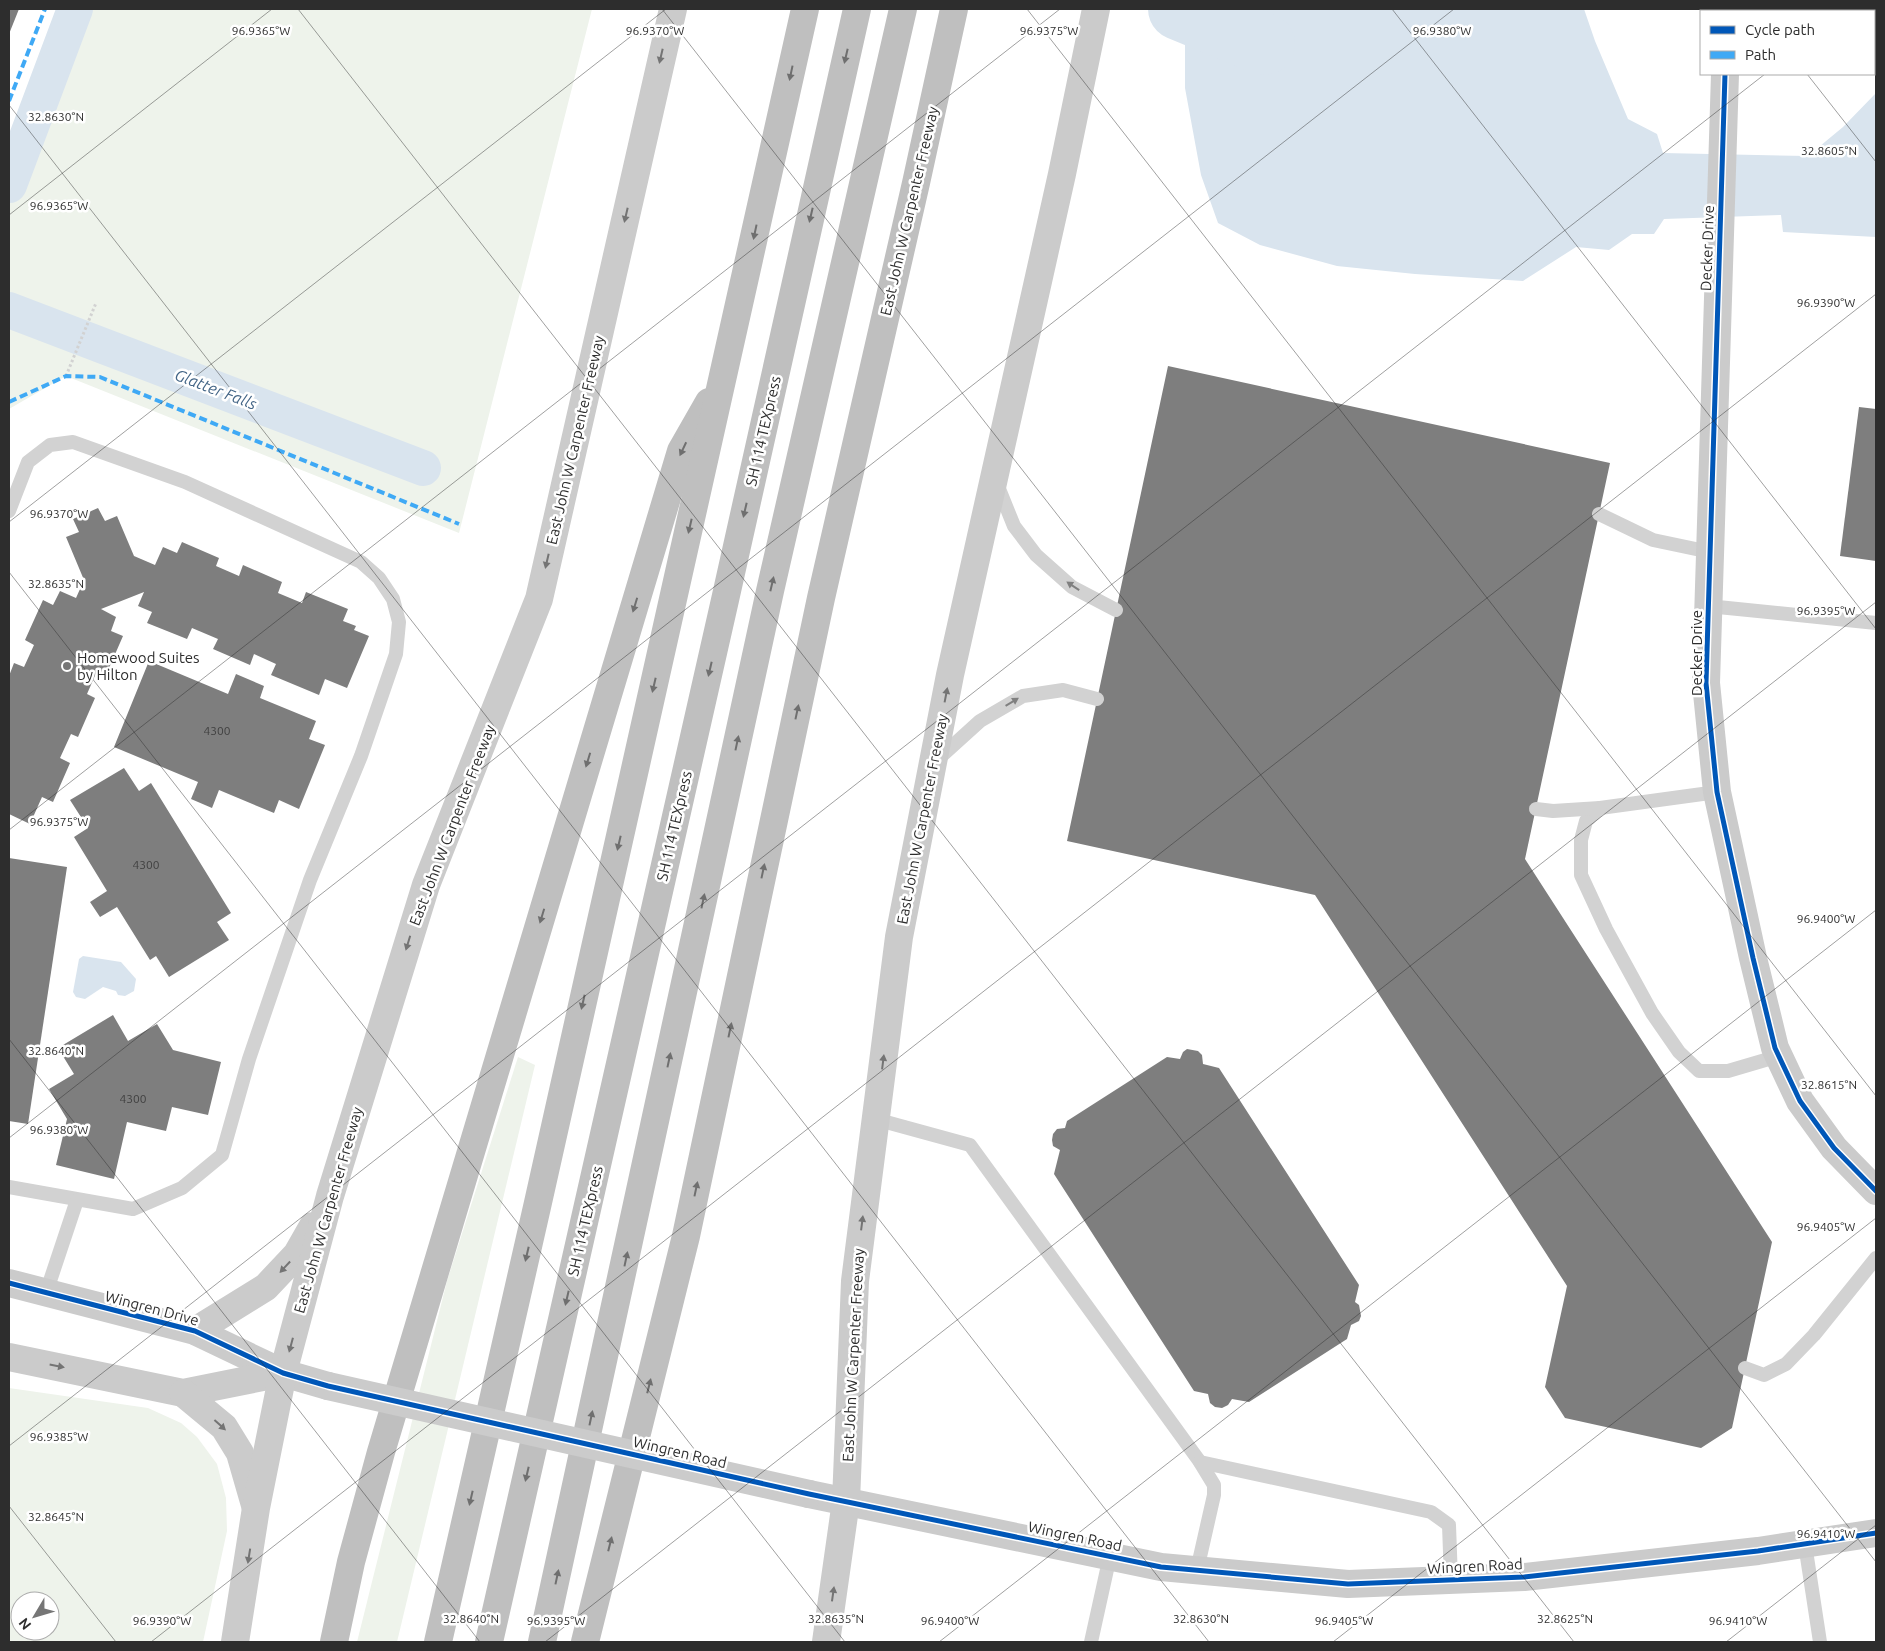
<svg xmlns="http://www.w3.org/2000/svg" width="1885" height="1651" viewBox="0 0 1885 1651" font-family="Ubuntu,sans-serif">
  <rect width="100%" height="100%" fill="#fff"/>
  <!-- green -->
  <g fill="#eef3eb" fill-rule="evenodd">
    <polygon points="73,9 592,9 459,533 66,376 9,409 9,179"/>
    <polygon points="518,1057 535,1065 397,1642 357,1642 447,1281"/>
    <path d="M9 1388 148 1408 181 1423 197 1437 217 1464 226 1498 227 1531 203 1642H9ZM20 1601H50V1631H20Z"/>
  </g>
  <!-- water -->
  <g fill="#d9e4ee">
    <polygon points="1185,9 1584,9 1595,41 1628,119 1657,134 1663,153 1808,156 1843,127 1876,93 1876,237 1783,232 1781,215 1664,219 1654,234 1632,234 1609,250 1576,247 1523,281 1415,274 1337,266 1260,245 1218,223 1201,175 1185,88"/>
    <polygon points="83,956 121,962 136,979 134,991 125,996 118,995 116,991 103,987 85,999 76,997 73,992 79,959"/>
  </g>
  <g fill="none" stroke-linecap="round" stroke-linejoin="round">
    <!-- canal -->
    <g stroke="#d9e4ee" stroke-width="36">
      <polyline points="9,185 75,9"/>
      <polyline points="9,310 423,468"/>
    </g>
    <!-- river -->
    <polyline stroke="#d9e4ee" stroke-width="62" points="1179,9 1264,44"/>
  </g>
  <!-- building -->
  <g fill="#7e7e7e">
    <polygon points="9,9 19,9 9,34"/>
    <polygon points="1168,366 1610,463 1525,859 1772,1242 1732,1428 1701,1448 1565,1418 1545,1387 1567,1286 1315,895 1067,841"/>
    <polygon points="1859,407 1876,409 1876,561 1840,556"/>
    <polygon points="98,508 105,521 117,516 134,556 155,565 163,547 177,553 182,542 219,558 216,566 239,576 243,565 282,582 278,593 302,603 306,592 348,609 343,621 356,626 354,630 369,636 347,688 325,679 319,695 271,675 276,664 254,654 250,665 213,649 218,639 192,628 187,639 147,623 152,612 138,606 144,592 101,609 116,617 111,631 123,636 106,675 97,671 87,694 95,698 78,737 71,734 60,758 70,763 53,802 42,797 30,824 9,814 9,676 14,663 24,667 34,645 25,640 43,600 53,605 60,591 76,598 84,580 66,537 79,532 73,519"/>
    <polygon points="149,661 228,694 236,674 264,686 260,698 316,721 309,739 325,745 299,809 279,800 274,813 219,790 212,808 191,799 198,782 114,747"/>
    <polygon points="124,768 139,791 151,783 231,913 217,922 229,940 169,977 156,956 150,960 117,907 100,917 90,902 107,891 74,837 88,828 70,800"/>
    <polygon points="9,858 67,867 28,1124 9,1121"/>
    <polygon points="113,1015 128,1041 157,1024 173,1050 221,1062 208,1115 172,1107 166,1131 127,1122 114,1179 56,1165 67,1119 49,1089 74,1074 58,1048"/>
    <polygon points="1187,1049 1198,1051 1202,1055 1203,1064 1219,1068 1359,1285 1355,1302 1359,1305 1361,1316 1359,1321 1351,1325 1347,1339 1249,1402 1232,1399 1228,1405 1222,1408 1215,1407 1210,1403 1208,1394 1194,1391 1054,1174 1060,1150 1053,1146 1052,1140 1053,1134 1057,1129 1065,1128 1067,1121 1167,1057 1180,1059 1183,1052"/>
  </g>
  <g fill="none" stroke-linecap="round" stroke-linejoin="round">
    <!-- path -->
    <polyline stroke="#d2d2d2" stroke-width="3" stroke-dasharray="2.5 2.5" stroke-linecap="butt" points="66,376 96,303"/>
    <!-- lane -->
    <g stroke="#d2d2d2" stroke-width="14">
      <polyline points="997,484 1014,526 1036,555 1072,587 1116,610"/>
      <polyline points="9,511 28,462 50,445 73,442 185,482 361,562 379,578 393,599 399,622 396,654 361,756 310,880 249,1059 222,1155 182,1188 133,1209 9,1187"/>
      <polyline points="1599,514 1653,540 1710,552"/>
      <polyline points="1708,606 1876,623"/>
      <polyline points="937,760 980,721 1023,696 1063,690 1097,699"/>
      <polyline points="1717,792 1600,808 1586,821 1581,840 1581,875 1606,929 1652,1013 1679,1052 1699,1071 1728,1071 1779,1056"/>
      <polyline points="1536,809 1553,811 1600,808"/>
      <polyline points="875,1119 970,1145 1200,1462 1214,1485 1214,1495 1197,1570"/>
      <polyline points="46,1293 77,1200"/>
      <polyline points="1745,1368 1764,1375 1786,1364 1814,1335 1876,1258"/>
      <polyline points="1200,1462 1431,1512 1449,1525 1451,1580"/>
      <polyline points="1805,1544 1820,1642"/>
      <polyline points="1091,1642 1110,1556"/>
    </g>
    <!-- secondary -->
    <g stroke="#cbcbcb" stroke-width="28">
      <polyline points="1727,11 1727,9"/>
      <polyline points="1725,74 1706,683 1717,792 1753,958 1775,1048 1800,1101 1834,1148 1876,1191"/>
      <polyline points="9,1283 195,1331 283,1373 328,1386"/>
      <polyline points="195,1331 266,1287 297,1254 313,1226"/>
      <polyline points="9,1357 183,1393 283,1373"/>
      <polyline points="183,1393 224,1427 240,1453 255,1505"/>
      <polyline points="809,1494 1161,1567 1348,1584 1524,1577 1758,1551 1876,1533"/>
      <polyline points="235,1642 256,1508 283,1373 330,1196 426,885 539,599 673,9"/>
      <polyline points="826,1642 846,1501 855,1281 899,937 950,675 1062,174 1096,9"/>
    </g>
    <!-- highway -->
    <g stroke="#bfbfbf" stroke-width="28">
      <polyline points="334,1642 351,1562 381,1452 681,451 709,402"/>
      <polyline points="438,1642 537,1207 805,9"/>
      <polyline points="489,1642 725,600 857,9"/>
      <polyline points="542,1642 770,591 903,9"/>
      <polyline points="585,1642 686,1236 821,598 916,183 954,9"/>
    </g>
    <!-- secondary-bridge -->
    <polyline stroke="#cbcbcb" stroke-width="28" points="328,1386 809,1494"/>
    <!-- quiet -->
    <g stroke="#3fa9f5" stroke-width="4" stroke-dasharray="8 4" stroke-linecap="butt">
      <polyline points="9,101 45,9"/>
      <polyline points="9,402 66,376 100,377 459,524"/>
    </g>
    <!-- cycleway casing -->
    <g stroke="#fff" stroke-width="8">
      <g id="cycleway">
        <polyline points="1725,74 1706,683 1717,792 1753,958 1775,1048 1800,1101 1834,1148 1876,1191"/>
        <polyline points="9,1283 195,1331 283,1373 328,1386 809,1494 1161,1567 1348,1584 1524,1577 1758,1551 1876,1533"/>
      </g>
    </g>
    <!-- cycleway -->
    <use href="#cycleway" stroke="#0057b8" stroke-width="5"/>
  </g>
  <!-- one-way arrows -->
  <defs><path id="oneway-solid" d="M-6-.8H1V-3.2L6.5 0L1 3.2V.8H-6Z" transform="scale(1.25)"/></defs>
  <g fill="#747474">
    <use href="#oneway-solid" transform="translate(661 56) rotate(103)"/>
    <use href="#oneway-solid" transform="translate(626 215) rotate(103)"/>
    <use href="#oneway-solid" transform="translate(547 561) rotate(103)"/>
    <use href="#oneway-solid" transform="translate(946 695) rotate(-79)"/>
    <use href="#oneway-solid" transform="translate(408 943) rotate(107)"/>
    <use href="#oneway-solid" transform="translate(883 1062) rotate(-83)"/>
    <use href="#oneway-solid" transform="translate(862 1223) rotate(-83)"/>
    <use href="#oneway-solid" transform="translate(285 1267) rotate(133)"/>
    <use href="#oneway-solid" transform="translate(291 1345) rotate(105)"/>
    <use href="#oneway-solid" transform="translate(57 1366) rotate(11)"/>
    <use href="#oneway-solid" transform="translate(220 1425) rotate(42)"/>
    <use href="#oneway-solid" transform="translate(249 1556) rotate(99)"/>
    <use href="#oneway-solid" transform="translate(833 1594) rotate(-82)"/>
  </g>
  <g fill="#6f6f6f">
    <use href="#oneway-solid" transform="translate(846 56) rotate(103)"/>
    <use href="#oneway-solid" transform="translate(791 73) rotate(102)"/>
    <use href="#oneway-solid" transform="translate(811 215) rotate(103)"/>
    <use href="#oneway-solid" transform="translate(755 232) rotate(102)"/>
    <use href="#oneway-solid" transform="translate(683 449) rotate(115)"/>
    <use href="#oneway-solid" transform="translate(745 510) rotate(103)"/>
    <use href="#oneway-solid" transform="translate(690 526) rotate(103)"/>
    <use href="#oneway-solid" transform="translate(772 584) rotate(-77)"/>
    <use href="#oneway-solid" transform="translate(635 605) rotate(107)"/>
    <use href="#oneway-solid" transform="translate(710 669) rotate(103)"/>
    <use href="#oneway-solid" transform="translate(654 685) rotate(103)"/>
    <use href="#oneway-solid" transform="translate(797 712) rotate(-78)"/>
    <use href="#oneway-solid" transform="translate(737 743) rotate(-78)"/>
    <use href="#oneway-solid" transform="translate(588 760) rotate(107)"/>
    <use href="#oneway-solid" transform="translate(619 843) rotate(103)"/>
    <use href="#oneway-solid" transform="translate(763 871) rotate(-78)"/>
    <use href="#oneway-solid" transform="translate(703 901) rotate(-78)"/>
    <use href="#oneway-solid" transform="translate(542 916) rotate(107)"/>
    <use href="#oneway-solid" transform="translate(583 1002) rotate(103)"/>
    <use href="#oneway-solid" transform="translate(730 1030) rotate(-78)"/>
    <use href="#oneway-solid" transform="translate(669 1060) rotate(-78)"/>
    <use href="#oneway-solid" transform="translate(696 1189) rotate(-78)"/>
    <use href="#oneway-solid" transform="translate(527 1254) rotate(103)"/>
    <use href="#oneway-solid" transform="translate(626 1259) rotate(-78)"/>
    <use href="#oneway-solid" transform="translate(567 1298) rotate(103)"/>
    <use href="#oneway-solid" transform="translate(649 1386) rotate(-76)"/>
    <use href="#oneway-solid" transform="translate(591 1418) rotate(-78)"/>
    <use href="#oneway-solid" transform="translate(527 1474) rotate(103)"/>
    <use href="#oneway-solid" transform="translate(471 1498) rotate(103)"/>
    <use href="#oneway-solid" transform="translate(610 1544) rotate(-76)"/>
    <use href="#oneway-solid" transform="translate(557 1577) rotate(-78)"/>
  </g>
  <g fill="#808080">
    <use href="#oneway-solid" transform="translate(1073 586) rotate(-146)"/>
    <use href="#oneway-solid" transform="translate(1012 702) rotate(-31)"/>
  </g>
  <!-- ticks -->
  <path fill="none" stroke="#2d2d2d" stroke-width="1" stroke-opacity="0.45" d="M298 9 1574 1642M662 9 1876 1562M1027 9 1876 1096M1392 9 1876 629M1756 9 1758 11M1845 11 1848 9M1807 74 1876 162M9 105 1209 1642M9 215 272 9M9 522 666 9M9 572 845 1642M9 830 1060 9M9 1039 480 1642M9 1138 1454 9M9 1446 1765 74M9 1506 116 1642M151 1642 1876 294M545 1642 1876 602M939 1642 1876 910M1333 1642 1876 1218M1726 1642 1876 1525"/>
  <!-- markers -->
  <circle fill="#767676" stroke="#fff" stroke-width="2" cx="67" cy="666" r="5"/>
  <g text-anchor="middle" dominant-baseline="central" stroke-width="5" stroke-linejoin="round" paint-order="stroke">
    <!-- number labels -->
    <g font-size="12" fill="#414141">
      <text x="217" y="730">4300</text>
      <text x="146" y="864">4300</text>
      <text x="133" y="1098">4300</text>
    </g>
    <!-- street labels -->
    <g font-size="15" fill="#2d2d2d" stroke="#fff">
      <text transform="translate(909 211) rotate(-77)">East John W Carpenter Freeway</text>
      <text transform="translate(1707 248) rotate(-88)">Decker Drive</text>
      <text transform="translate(763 431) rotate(-77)">SH 114 TEXpress</text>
      <text transform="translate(575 440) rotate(-77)">East John W Carpenter Freeway</text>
      <text transform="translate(1696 653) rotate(-90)">Decker Drive</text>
      <text transform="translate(922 819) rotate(-79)">East John W Carpenter Freeway</text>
      <text transform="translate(452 825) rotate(-69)">East John W Carpenter Freeway</text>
      <text transform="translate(674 826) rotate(-77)">SH 114 TEXpress</text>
      <text transform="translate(328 1210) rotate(-74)">East John W Carpenter Freeway</text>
      <text transform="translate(585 1221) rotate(-77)">SH 114 TEXpress</text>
      <text transform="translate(152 1308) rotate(15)">Wingren Drive</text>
      <text transform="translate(853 1355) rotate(-87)">East John W Carpenter Freeway</text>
      <text transform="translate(680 1452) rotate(13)">Wingren Road</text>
      <text transform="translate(1075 1536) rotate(12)">Wingren Road</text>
      <text transform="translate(1475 1566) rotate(-3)">Wingren Road</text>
    </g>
    <!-- poi labels -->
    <g font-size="15" fill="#2d2d2d" stroke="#fff" text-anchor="start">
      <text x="77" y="657">Homewood Suites<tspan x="77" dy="17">by Hilton</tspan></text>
    </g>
    <!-- water labels -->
    <g font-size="16" font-style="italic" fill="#436586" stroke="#fff">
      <text transform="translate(216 389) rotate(21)">Glatter Falls</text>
    </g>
  </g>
  <g font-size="12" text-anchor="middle" fill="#2d2d2d" stroke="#fff" stroke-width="5" stroke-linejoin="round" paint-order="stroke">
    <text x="261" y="35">96.9365°W</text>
    <text x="655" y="35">96.9370°W</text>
    <text x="1049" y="35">96.9375°W</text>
    <text x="1442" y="35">96.9380°W</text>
    <text x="56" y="121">32.8630°N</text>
    <text x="1829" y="155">32.8605°N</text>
    <text x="59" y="210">96.9365°W</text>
    <text x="1826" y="307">96.9390°W</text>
    <text x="59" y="518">96.9370°W</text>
    <text x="56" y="588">32.8635°N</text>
    <text x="1826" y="615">96.9395°W</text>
    <text x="59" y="826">96.9375°W</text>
    <text x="1826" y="923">96.9400°W</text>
    <text x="56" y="1055">32.8640°N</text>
    <text x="1829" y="1089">32.8615°N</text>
    <text x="59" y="1134">96.9380°W</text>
    <text x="1826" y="1231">96.9405°W</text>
    <text x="59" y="1441">96.9385°W</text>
    <text x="56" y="1521">32.8645°N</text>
    <text x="1826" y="1538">96.9410°W</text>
    <text x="471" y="1623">32.8640°N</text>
    <text x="836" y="1623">32.8635°N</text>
    <text x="1201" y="1623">32.8630°N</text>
    <text x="1565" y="1623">32.8625°N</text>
    <text x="162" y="1625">96.9390°W</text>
    <text x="556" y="1625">96.9395°W</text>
    <text x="950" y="1625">96.9400°W</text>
    <text x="1344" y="1625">96.9405°W</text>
    <text x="1738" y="1625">96.9410°W</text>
  </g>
  <!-- border -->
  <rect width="1885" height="1651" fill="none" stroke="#2d2d2d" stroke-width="20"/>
  <!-- legend -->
  <rect x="1700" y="10" width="175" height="65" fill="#ffffff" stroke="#ababab"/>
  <rect x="1710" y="26" width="25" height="8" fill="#0057b8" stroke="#ababab"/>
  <text x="1745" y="35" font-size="15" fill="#2d2d2d">Cycle path</text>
  <rect x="1710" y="51" width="25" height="8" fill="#3fa9f5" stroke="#ababab"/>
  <text x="1745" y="60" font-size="15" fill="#2d2d2d">Path</text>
  <!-- north arrow -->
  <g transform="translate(35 1616) rotate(232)"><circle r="24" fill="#ffffff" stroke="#ababab"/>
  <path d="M0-4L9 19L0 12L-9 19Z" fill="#767676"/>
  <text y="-8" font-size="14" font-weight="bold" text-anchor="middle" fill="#2d2d2d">N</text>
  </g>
</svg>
